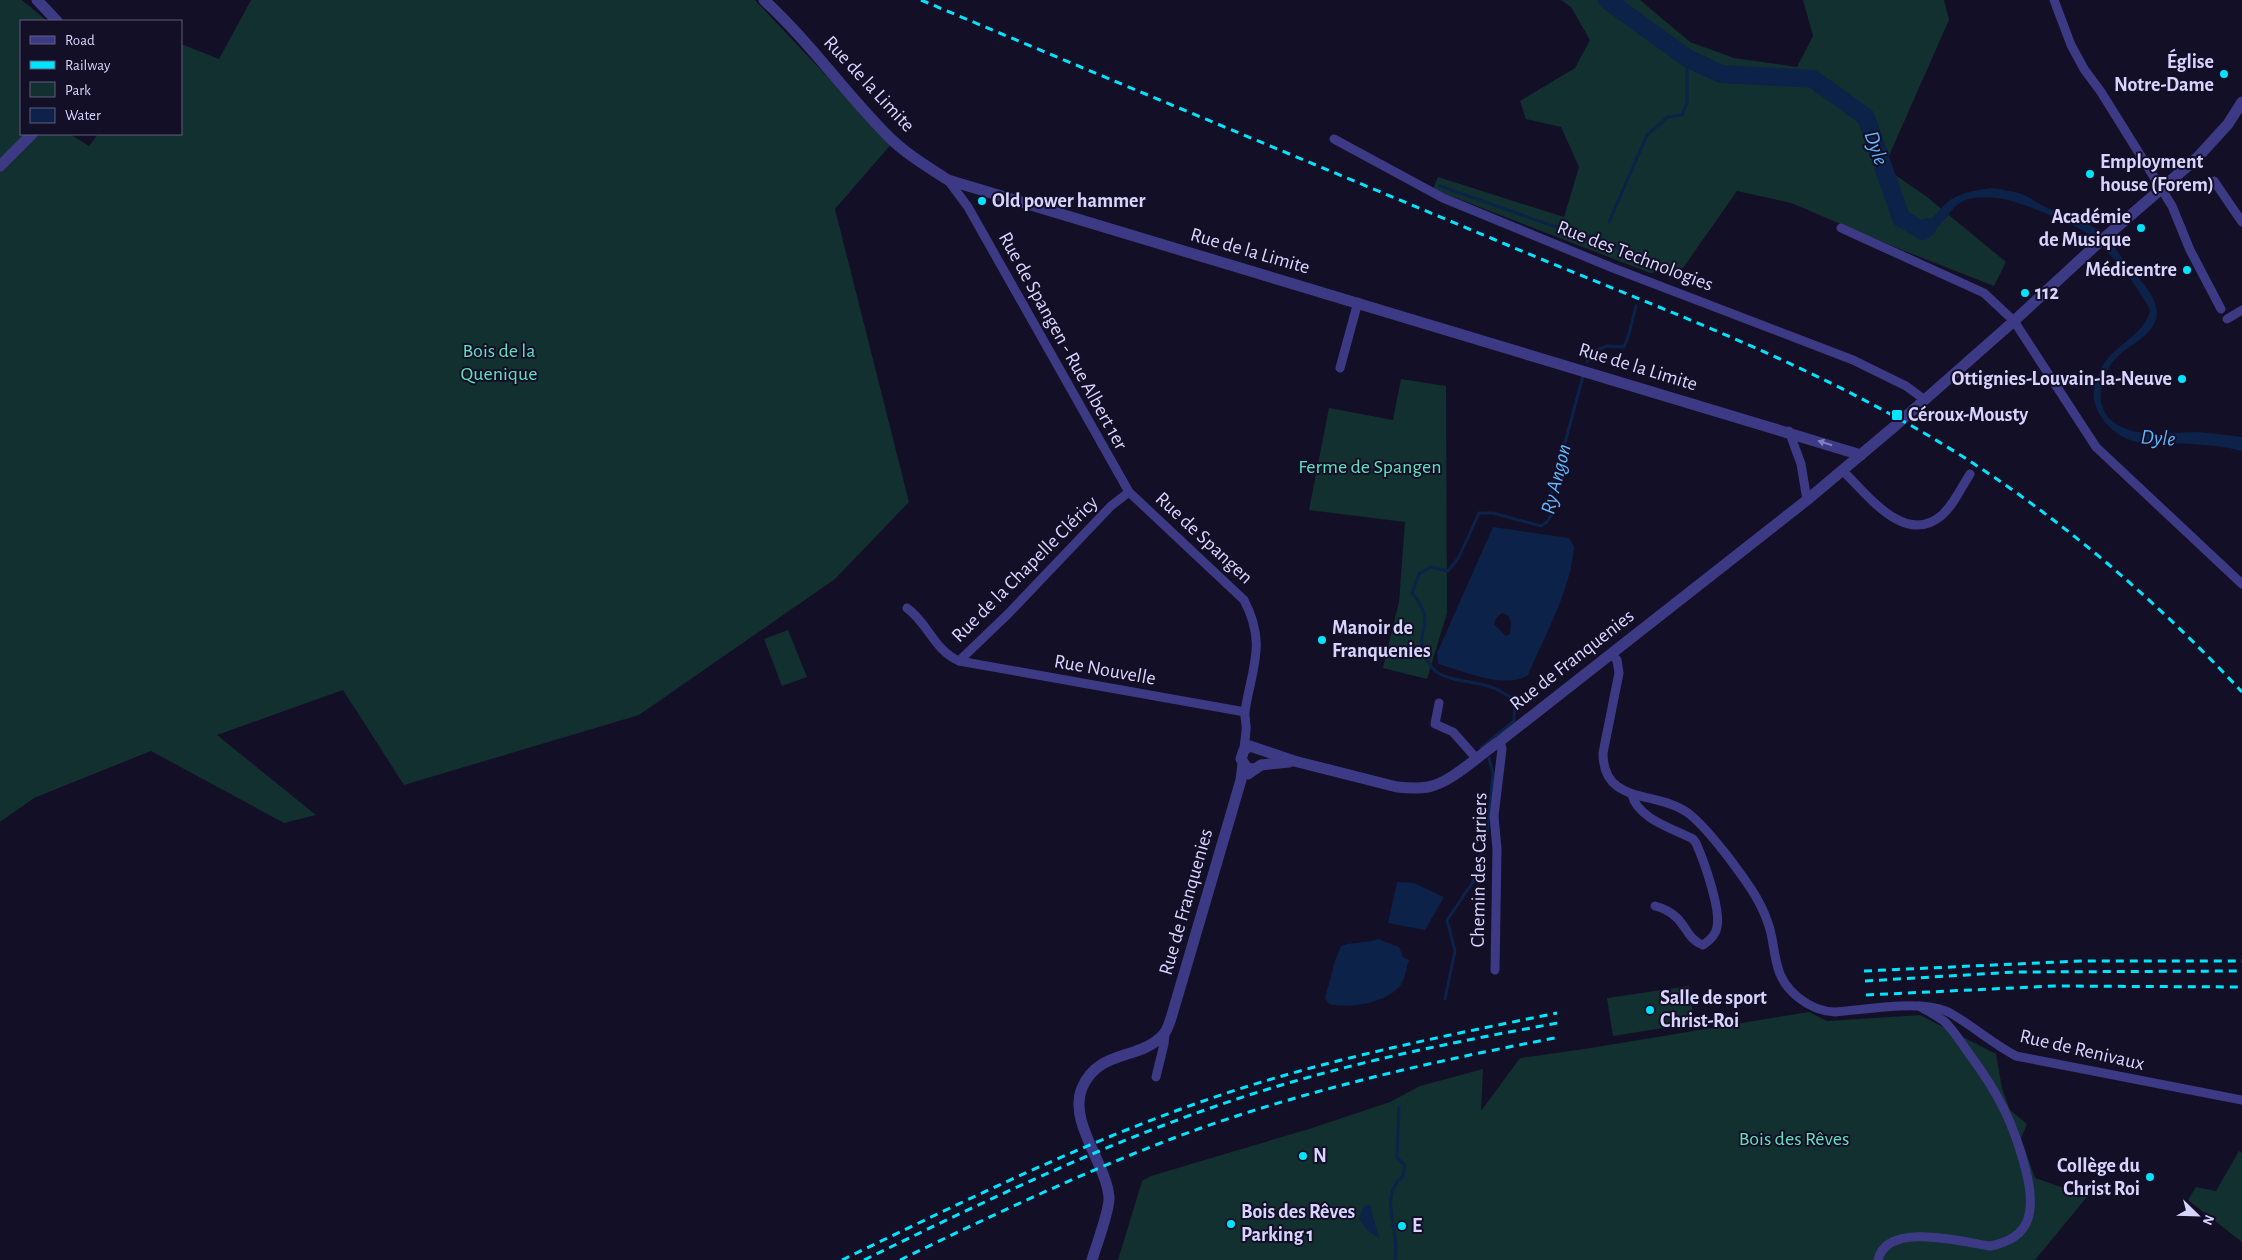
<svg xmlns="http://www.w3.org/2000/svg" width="2242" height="1260" viewBox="0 0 2242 1260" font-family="'Alegreya Sans',sans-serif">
  <rect width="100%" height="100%" fill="#130f26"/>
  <!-- green -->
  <g fill="#12302f">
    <polygon points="0,0 22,0 47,21 21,21 21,134 33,134 36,136 38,134 70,134 89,146 98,134 181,134 181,44 219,59 251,0 755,0 838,88 894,141 835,209 909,502 835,579 639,715 404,785 343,690 217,735 316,815 284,823 151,751 34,798 0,822"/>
    <polygon points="1561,0 1640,0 1690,42 1734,58 1797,67 1813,36 1803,0 1944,0 1949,20 1884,167 1927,197 2006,262 1994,286 1902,250 1791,203 1737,191 1683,268 1650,273 1433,189 1438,177 1564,217 1579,167 1561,127 1526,119 1520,101 1575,68 1590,40 1571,7"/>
    <polygon points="1401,379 1446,386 1447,613 1427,679 1383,668 1399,602 1405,522 1309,510 1329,408 1393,420"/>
    <polygon points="788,630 807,677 782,686 764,639"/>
    <polygon points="1689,986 1694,1023 1613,1036 1607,998"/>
    <polygon points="1809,1012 1827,1021 1920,1015 1996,1054 2002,1088 2010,1110 2027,1124 2021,1138 2035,1178 2070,1190 2091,1192 2035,1260 1118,1260 1142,1181 1151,1176 1309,1129 1390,1102 1420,1086 1483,1069 1481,1111 1520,1058 1584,1049"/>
    <polygon points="2239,1151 2242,1153 2242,1242 2188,1200 2196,1187 2216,1191"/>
  </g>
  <!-- water -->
  <g fill="#0c2248" fill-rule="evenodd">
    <path d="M1992 188C2002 190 2013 191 2022 194 2032 198 2041 206 2052 210 2067 217 2083 221 2097 229 2111 237 2117 252 2126 264 2138 278 2164 301 2155 322 2146 342 2120 348 2110 366 2093 394 2098 422 2133 431 2152 436 2176 432 2197 432 2212 433 2227 435 2242 437V451C2219 445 2193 444 2170 443 2163 442 2157 445 2151 444 2129 443 2111 433 2100 415 2089 397 2094 383 2103 365 2116 344 2143 336 2150 311 2145 294 2109 252 2094 238 2081 226 2021 202 2003 199 1992 197 1976 196 1965 200 1953 205 1947 218 1938 227 1934 232 1927 234 1922 237L1906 232 1908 219 1920 226C1934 220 1939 208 1950 200 1963 192 1977 190 1992 188Z"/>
    <path d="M1493 527 1569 538C1571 541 1574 545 1574 548 1570 592 1545 635 1528 675 1504 690 1464 671 1438 664L1437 653ZM1502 613 1509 616 1511 624 1510 634 1506 636 1494 624 1496 618Z"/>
    <polygon points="1397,882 1414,883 1444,897 1425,930 1388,923"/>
    <path d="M1378 939 1399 947 1403 957 1409 960C1406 968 1405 980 1400 986 1386 1003 1349 1009 1329 1004L1325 998 1335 961 1341 946C1354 941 1366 944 1378 939Z"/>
    <polygon points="1371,1205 1372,1214 1380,1239 1367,1230 1359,1219 1364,1206"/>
  </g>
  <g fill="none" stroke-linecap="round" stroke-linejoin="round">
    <!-- stream -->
    <g stroke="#0c2248" stroke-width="3">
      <polyline points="1440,186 1553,226 1601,239 1653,267"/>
      <polyline points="1609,222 1647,135 1668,117 1682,115 1687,103 1687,58"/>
      <polyline points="1587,362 1594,351 1607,346 1624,347 1629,334 1636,306"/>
      <path d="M1481 748 1514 721 1515 700C1508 696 1501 691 1494 688 1462 676 1429 687 1422 644 1420 636 1425 629 1425 621 1425 610 1419 601 1412 593L1419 574 1431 567 1448 571 1459 557 1479 513H1493L1541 526 1547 522 1553 512 1549 502 1583 376"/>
      <polyline points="1445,999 1455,951 1447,920 1473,882 1487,832 1493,774 1489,758"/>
      <path d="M1395 1260C1401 1233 1377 1197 1403 1176L1405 1165 1397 1158 1399 1107"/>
    </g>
    <!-- river -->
    <polyline stroke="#0c2248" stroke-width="18" points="1607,0 1687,58 1721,74 1813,79 1866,117 1901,218 1923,231 1928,227"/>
    <!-- minor -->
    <g stroke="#3d3a85" stroke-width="9">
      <polyline points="2054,0 2071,45 2084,69 2101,92 2172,206 2190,250 2221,309"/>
      <polyline points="1334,139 1443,198 1613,268 1853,360 1906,386 1925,400"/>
      <path d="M948 180 968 207 1129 492 1244 600C1267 644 1252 667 1245 711 1244 717 1247 724 1246 730 1246 737 1244 743 1244 750"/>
      <polyline points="2214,181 2242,222"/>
      <polyline points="1841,228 1984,293 2014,321 2096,447 2242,584"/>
      <polyline points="2227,319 2242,310"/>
      <polyline points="1340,368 1358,302"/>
      <polyline points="1789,431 1801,464 1807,500"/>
      <path d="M1843 471C1867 494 1904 546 1941 516 1953 506 1961 488 1970 474"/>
      <path d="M907 608C928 623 933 649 959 661L1245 712"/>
      <path d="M1611 654 1617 660 1619 673 1603 753C1603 806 1657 790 1688 813 1703 824 1717 843 1729 858 1744 878 1760 899 1768 923 1773 936 1773 950 1777 964 1782 990 1809 1011 1835 1012 1866 1010 1925 998 1952 1014 1974 1027 1993 1044 2016 1056L2242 1100"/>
      <polyline points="959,661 1008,614 1111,506 1129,492"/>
      <polyline points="1439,703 1435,724 1453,732 1476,758"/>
      <path d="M1632 795C1638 819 1674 829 1693 839L1696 843C1704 861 1721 909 1717 927 1716 935 1709 941 1703 945 1689 940 1687 928 1677 918 1672 913 1663 908 1655 906"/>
      <polyline points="1495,970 1497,849 1494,816 1502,749 1500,741"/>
      <polyline points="1156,1077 1164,1044 1165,1034"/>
      <path d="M1878 1260C1887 1221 1962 1242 1990 1246 2034 1238 2035 1207 2026 1171 2014 1124 1999 1094 1970 1055 1962 1044 1955 1032 1945 1022 1938 1016 1927 1011 1919 1006"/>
    </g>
    <!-- tertiary -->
    <g stroke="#3d3a85" stroke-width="11">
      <polyline points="37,0 57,21"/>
      <path d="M764 0C810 42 845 93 889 137 906 154 928 167 948 180L1861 455"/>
      <polyline points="0,166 32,134"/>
      <path d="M1253 769 1247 768 1241 759 1244 750 1250 746 1294 761 1397 787C1407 788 1417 789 1428 787 1451 783 1480 754 1500 741L1807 500 1895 426 2014 321 2095 246 2197 158 2228 124 2242 102"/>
      <polyline points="1248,774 1261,765 1289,762"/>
      <path d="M1092 1260C1096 1246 1110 1210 1109 1197 1106 1163 1068 1122 1082 1088 1098 1049 1139 1061 1163 1035 1168 1030 1170 1021 1172 1015L1241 780 1243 764"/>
    </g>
    <!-- rail -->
    <g stroke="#00e5ff" stroke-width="3" stroke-dasharray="8 6" stroke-linecap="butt">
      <path d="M921 0C1111 80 1302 159 1493 239 1630 297 1771 347 1901 420 2028 490 2143 586 2242 692"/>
      <polyline points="1864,971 2081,961 2242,961"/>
      <polyline points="1865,981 2015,972 2242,971"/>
      <polyline points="1866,995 2054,986 2242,987"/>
      <path d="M842 1260C962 1202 1082 1143 1209 1099 1322 1060 1439 1037 1557 1013"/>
      <path d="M864 1260C989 1199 1114 1139 1246 1096 1348 1063 1453 1042 1558 1023"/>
      <path d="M900 1260C999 1212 1098 1165 1201 1128 1318 1087 1439 1060 1560 1037"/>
    </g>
  </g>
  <!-- one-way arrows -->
  <defs><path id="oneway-solid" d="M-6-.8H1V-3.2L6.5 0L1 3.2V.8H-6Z" transform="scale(1.25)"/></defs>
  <use fill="#837fbc" href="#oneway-solid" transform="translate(1825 443) rotate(-162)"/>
  <!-- markers -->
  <g fill="#00e5ff" stroke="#130f26" stroke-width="2">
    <circle cx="2224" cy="74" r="5"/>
    <circle cx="2090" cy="174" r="5"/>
    <circle cx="982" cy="201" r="5"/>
    <circle cx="2141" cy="228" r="5"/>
    <circle cx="2187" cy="270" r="5"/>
    <circle cx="2025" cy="293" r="5"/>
    <circle cx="2182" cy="379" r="5"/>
    <rect x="1891" y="409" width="12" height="12" rx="2.5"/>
    <circle cx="1322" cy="640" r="5"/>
    <circle cx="1650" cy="1010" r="5"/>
    <circle cx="1303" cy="1156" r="5"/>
    <circle cx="2150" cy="1177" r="5"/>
    <circle cx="1231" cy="1224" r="5"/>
    <circle cx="1402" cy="1226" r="5"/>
  </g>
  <g text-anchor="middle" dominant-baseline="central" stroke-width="4" stroke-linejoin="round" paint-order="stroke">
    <!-- poi labels -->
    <g font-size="20" font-weight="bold" fill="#d9d4ff" stroke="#130f26" text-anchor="start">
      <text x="2214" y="62" text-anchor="end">Église<tspan x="2214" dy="23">Notre-Dame</tspan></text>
      <text x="2100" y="162">Employment<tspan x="2100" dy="23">house (Forem)</tspan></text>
      <text x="992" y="201">Old power hammer</text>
      <text x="2131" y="217" text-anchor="end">Académie<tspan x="2131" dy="23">de Musique</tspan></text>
      <text x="2177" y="270" text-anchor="end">Médicentre</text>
      <text x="2035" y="293">112</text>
      <text x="2172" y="379" text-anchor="end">Ottignies-Louvain-la-Neuve</text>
      <text x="1908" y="415">Céroux-Mousty</text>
      <text x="1332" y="628">Manoir de<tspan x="1332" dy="23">Franquenies</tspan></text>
      <text x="1660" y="998">Salle de sport<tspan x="1660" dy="23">Christ-Roi</tspan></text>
      <text x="1313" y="1156">N</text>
      <text x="2140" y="1166" text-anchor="end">Collège du<tspan x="2140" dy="23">Christ Roi</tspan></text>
      <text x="1241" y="1212">Bois des Rêves<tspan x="1241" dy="23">Parking 1</tspan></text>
      <text x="1412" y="1226">E</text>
    </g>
    <!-- street labels -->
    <g font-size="20" fill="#d9d4ff" stroke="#130f26">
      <text transform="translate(869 84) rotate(47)">Rue de la Limite</text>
      <text transform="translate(1250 251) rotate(16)">Rue de la Limite</text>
      <text transform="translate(1635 256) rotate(21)">Rue des Technologies</text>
      <text transform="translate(1063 341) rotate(61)">Rue de Spangen - Rue Albert 1er</text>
      <text transform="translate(1638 367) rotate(17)">Rue de la Limite</text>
      <text transform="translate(1204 538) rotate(43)">Rue de Spangen</text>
      <text transform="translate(1025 569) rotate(-45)">Rue de la Chapelle Cléricy</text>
      <text transform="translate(1572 660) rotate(-38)">Rue de Franquenies</text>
      <text transform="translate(1105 670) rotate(10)">Rue Nouvelle</text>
      <text transform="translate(1479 870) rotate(-89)">Chemin des Carriers</text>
      <text transform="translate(1186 902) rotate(-74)">Rue de Franquenies</text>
      <text transform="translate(2082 1050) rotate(13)">Rue de Renivaux</text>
    </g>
    <!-- park labels -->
    <g font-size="20" fill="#5fe0c0" stroke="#130f26">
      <text x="499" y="351">Bois de la<tspan x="499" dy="23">Quenique</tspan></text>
      <text x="1370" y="467">Ferme de Spangen</text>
      <text x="1794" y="1139">Bois des Rêves</text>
    </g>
    <!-- water labels -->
    <g font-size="21" font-style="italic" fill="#62b6ff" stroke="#130f26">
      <text transform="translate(1876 148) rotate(71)">Dyle</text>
      <text transform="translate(2158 438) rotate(4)">Dyle</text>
      <text transform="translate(1556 479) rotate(-76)">Ry Angon</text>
    </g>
  </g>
  <!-- legend -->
  <rect x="20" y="20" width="162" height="115" fill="#130f26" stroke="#625e7d"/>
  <rect x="30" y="36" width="25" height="8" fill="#3d3a85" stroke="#625e7d"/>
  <text x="65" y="45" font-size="15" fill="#d9d4ff">Road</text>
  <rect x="30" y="61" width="25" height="8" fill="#00e5ff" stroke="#625e7d"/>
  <text x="65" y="70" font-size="15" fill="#d9d4ff">Railway</text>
  <rect x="30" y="82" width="25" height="15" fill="#12302f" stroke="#625e7d"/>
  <text x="65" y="95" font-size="15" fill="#d9d4ff">Park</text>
  <rect x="30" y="108" width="25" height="15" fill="#0c2248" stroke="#625e7d"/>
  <text x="65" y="120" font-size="15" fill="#d9d4ff">Water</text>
  <!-- north arrow -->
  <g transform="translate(2197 1215) rotate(113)" stroke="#130f26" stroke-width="4" paint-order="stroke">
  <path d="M0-4L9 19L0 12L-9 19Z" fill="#d9d4ff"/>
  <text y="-8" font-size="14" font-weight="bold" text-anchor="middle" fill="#d9d4ff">N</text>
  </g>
</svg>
